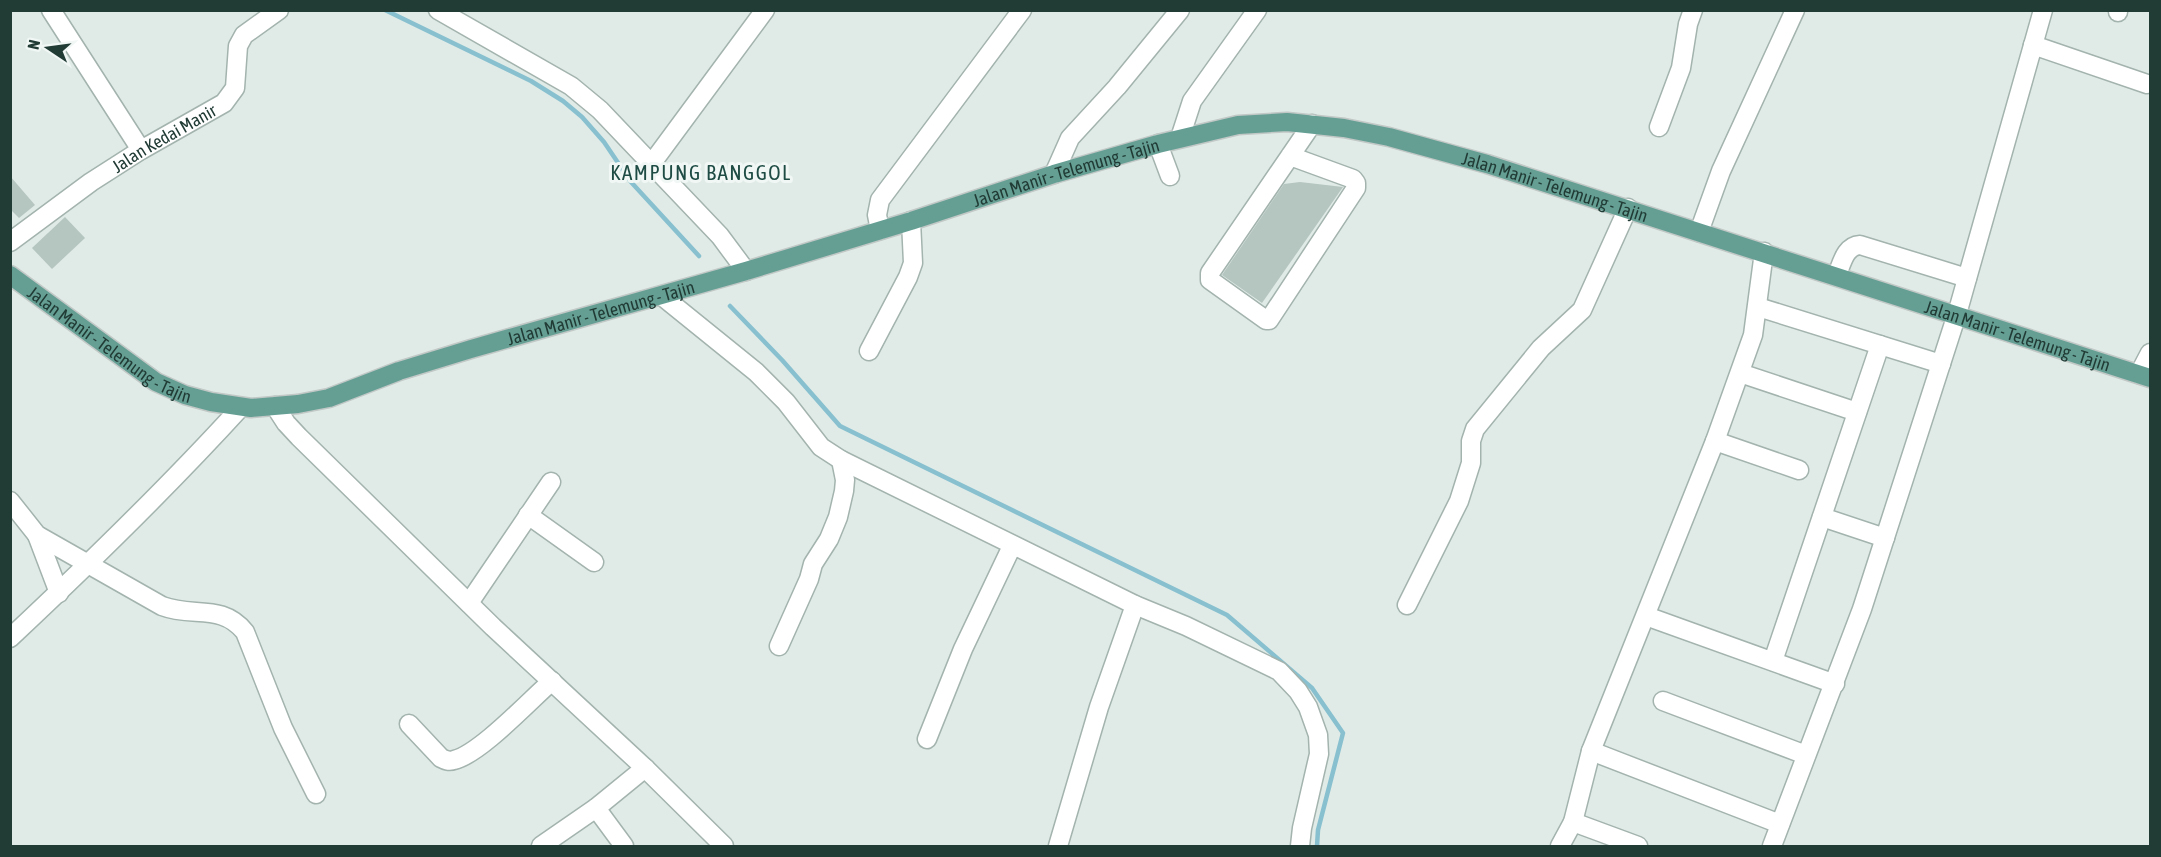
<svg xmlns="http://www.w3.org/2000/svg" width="2161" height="857" viewBox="0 0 2161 857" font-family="'Asap Condensed',sans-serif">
  <rect width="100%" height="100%" fill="#e0ebe7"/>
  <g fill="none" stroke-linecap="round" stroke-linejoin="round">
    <!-- stream -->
    <g stroke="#88c0cf" stroke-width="4.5">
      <polyline points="385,10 531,81 563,101 582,117 604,142 631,182 699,256"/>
      <polyline points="730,306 782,360 840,426 1227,615 1312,688 1343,733 1318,830 1317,846"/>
    </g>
  </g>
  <!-- building -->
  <g fill="#b5c5c0">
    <polygon points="10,176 35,205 19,218 10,209"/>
    <polygon points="1300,182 1343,187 1262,303 1222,275 1284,184"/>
    <polygon points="65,217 85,238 52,269 32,248"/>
  </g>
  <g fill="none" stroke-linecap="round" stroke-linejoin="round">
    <!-- minor casing -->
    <g stroke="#a3b3ae" stroke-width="21">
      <g id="minor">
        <polyline points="51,10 141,150"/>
        <polyline points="438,10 571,86 600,110 720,236 746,271"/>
        <polyline points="2118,10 2118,12"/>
        <polyline points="2033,45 2147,84"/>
        <polyline points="1659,127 1681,68 1688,24 1693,10"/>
        <polyline points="1180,138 1192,101 1257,10"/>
        <polyline points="1158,144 1170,176"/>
        <polyline points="1290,156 1353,179 1356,183 1356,188 1269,320 1266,320 1210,280 1210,273 1312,124"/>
        <polyline points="652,163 765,10"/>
        <polyline points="1054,174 1070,138 1117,87 1180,10"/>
        <polyline points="880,230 877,215 880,200 1022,10"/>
        <polyline points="1699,232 1721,171 1795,10"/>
        <path id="s1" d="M10 242 91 182 141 150 224 103 235 88 238 46 244 35 279 10"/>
        <path d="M1837 275C1842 263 1845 246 1860 245L1967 278"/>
        <polyline points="662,296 756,372 786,402 821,447 841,460 1135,605 1186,626 1279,671 1298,691 1308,707 1318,735 1319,754 1302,828 1300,846"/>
        <polyline points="1758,307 1941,364"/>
        <polyline points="869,351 908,277 913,263 911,221"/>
        <polyline points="1740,373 1857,412"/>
        <polyline points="2139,374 2150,353"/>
        <polyline points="275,406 286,423 299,437 493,627 645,768 724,846"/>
        <polyline points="1715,441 1799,470"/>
        <path d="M10 501 37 535 162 606C193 618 222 603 245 632L283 728 316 794"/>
        <polyline points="528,515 594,562"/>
        <polyline points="1822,517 1885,538"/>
        <polyline points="37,535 59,593"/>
        <polyline points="469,603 551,482"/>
        <polyline points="1407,605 1459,501 1471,463 1471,441 1475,429 1541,348 1582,310 1628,208"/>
        <polyline points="1646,616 1835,684"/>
        <path d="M10 638C90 563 168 487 241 407"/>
        <polyline points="779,646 809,579 813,564 829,539 838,517 844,491 845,480 841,460"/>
        <polyline points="1773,661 1880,345"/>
        <polyline points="1663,701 1806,755"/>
        <path d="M409 724 441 758C445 760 449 762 454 760 480 754 530 700 552 681"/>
        <polyline points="927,739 963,649 1012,546"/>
        <polyline points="1591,751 1780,824"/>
        <polyline points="596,808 624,846"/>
        <polyline points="1573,822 1638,846"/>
        <polyline points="541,846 596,808 645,768"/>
        <polyline points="1058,846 1099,707 1135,605"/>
        <polyline points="1560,846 1573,822 1591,751 1715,441 1753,335 1764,252"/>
        <polyline points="1772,846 1862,609 1957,314 2043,10"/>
      </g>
    </g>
    <!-- major casing -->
    <g stroke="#c1c8c6" stroke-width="21">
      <g id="major">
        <path id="s2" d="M10 275 156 382 185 395 211 402 251 408 298 404 329 398 399 371 471 349 746 271 911 221 1054 174 1158 144 1238 125 1287 122 1344 128 1389 137 1487 164 2150 378"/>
      </g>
    </g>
    <!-- minor -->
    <use href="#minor" stroke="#fff" stroke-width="18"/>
    <!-- major -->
    <use href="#major" stroke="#659f94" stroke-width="18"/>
  </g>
  <g text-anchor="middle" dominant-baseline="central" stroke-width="6" stroke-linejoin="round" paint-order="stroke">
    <!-- street labels -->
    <g font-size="18" fill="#213b35" stroke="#f0f7f4">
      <text stroke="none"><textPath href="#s1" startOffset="186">Jalan Kedai Manir</textPath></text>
      <text stroke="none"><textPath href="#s2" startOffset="1130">Jalan Manir - Telemung - Tajin</textPath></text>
      <text stroke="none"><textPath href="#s2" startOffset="1634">Jalan Manir - Telemung - Tajin</textPath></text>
      <text stroke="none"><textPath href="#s2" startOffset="644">Jalan Manir - Telemung - Tajin</textPath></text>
      <text stroke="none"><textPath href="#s2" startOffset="2120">Jalan Manir - Telemung - Tajin</textPath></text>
      <text stroke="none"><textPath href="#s2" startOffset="122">Jalan Manir - Telemung - Tajin</textPath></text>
    </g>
    <!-- quarter labels -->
    <g font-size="21" letter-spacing="1.5" fill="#1e4c44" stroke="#f0f7f4">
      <text x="701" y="172">KAMPUNG BANGGOL</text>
    </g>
  </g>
  <!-- border -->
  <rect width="2161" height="857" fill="none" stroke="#213b35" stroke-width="24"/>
  <!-- north arrow -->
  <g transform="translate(48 48) rotate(283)" stroke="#f0f7f4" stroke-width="4.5" paint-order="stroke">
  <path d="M0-4.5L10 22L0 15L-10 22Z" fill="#213b35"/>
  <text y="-9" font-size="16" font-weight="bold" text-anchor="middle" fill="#213b35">N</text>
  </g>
</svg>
